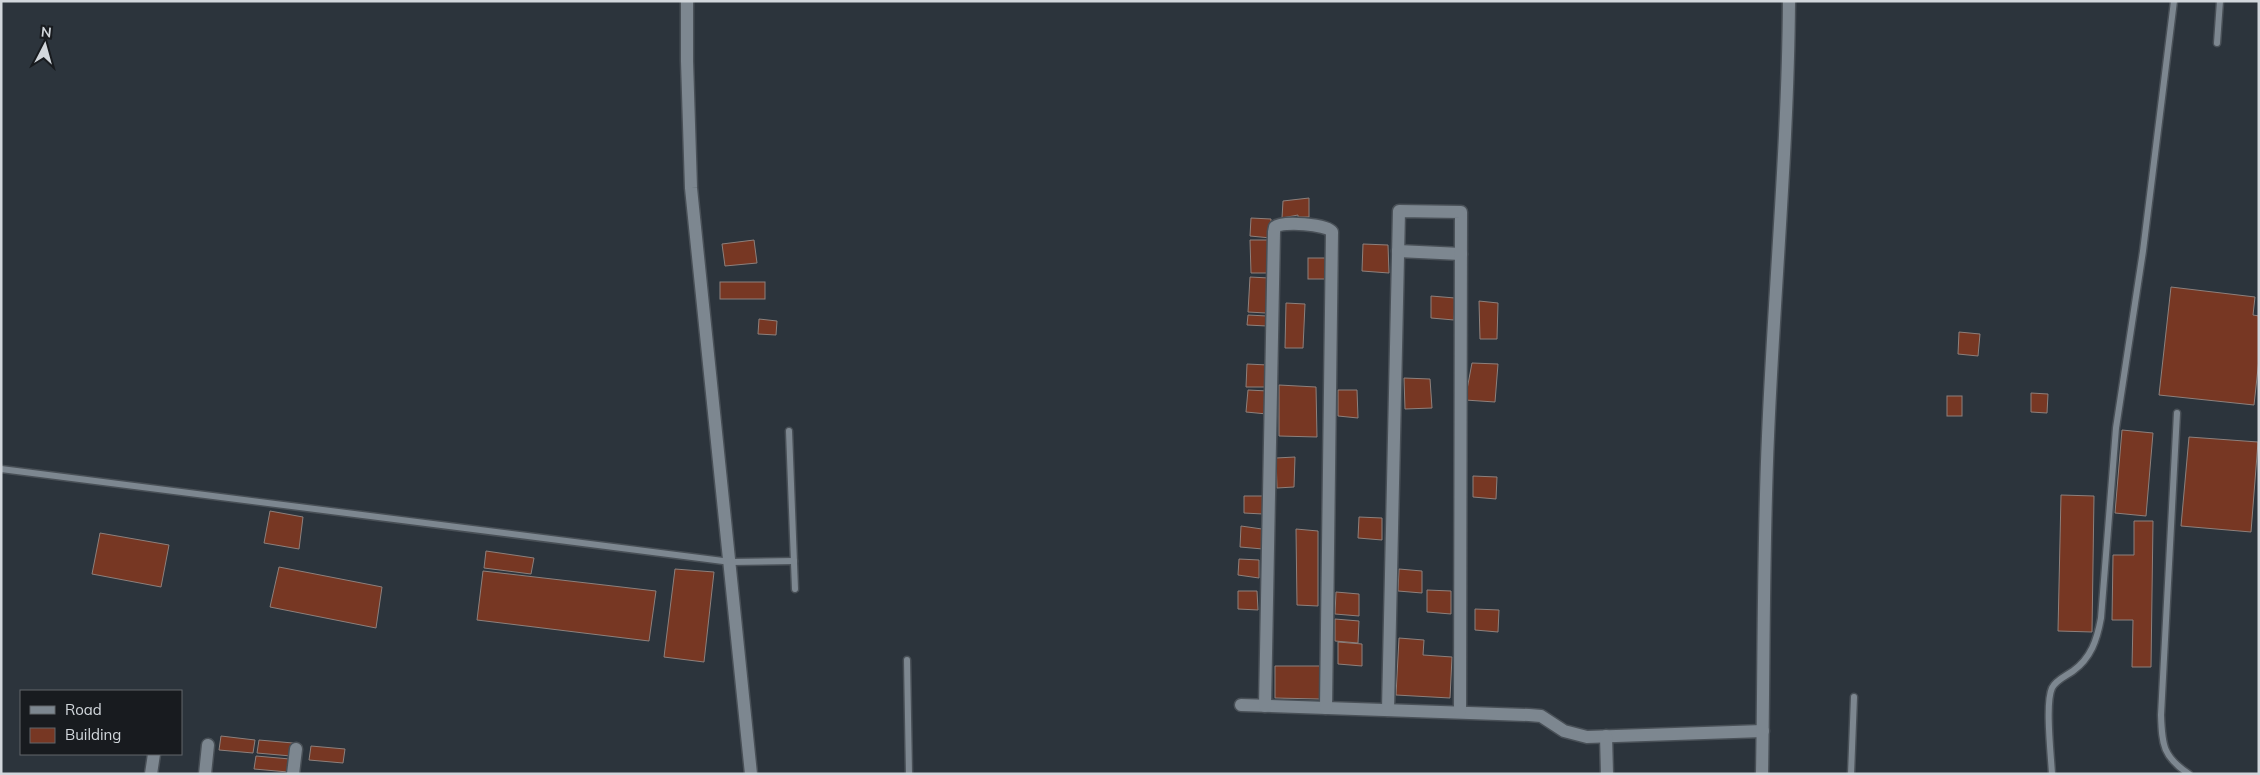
<svg xmlns="http://www.w3.org/2000/svg" width="2260" height="775" viewBox="0 0 2260 775" font-family="Mulish,sans-serif">
  <rect width="100%" height="100%" fill="#2c343c"/>
  <!-- building -->
  <g fill="#773723" stroke="#8d807c">
    <polygon points="1309,198 1309,217 1298,217 1298,215 1282,218 1283,201"/>
    <polygon points="1251,218 1271,219 1271,238 1250,236"/>
    <polygon points="754,240 757,263 725,266 722,244"/>
    <polygon points="1250,240 1269,240 1269,273 1251,273"/>
    <polygon points="1363,244 1388,245 1389,273 1362,271"/>
    <rect x="1308" y="258" width="20" height="21"/>
    <polygon points="1250,277 1269,278 1266,313 1248,312"/>
    <rect x="720" y="282" width="45" height="17"/>
    <polygon points="2171,287 2255,297 2253,315 2259,316 2259,359 2254,405 2159,395"/>
    <polygon points="1431,296 1455,298 1454,320 1431,318"/>
    <polygon points="1479,301 1498,303 1497,339 1480,339"/>
    <polygon points="1286,303 1305,304 1303,348 1285,348"/>
    <polygon points="1248,315 1267,316 1267,326 1247,325"/>
    <polygon points="759,319 777,321 776,335 758,334"/>
    <polygon points="1959,332 1980,334 1978,356 1958,354"/>
    <polygon points="1472,363 1498,364 1495,402 1465,400"/>
    <polygon points="1247,364 1268,365 1267,387 1246,387"/>
    <polygon points="1404,378 1430,379 1432,408 1405,409"/>
    <polygon points="1279,385 1316,387 1317,437 1279,436"/>
    <polygon points="1248,390 1268,391 1267,414 1246,412"/>
    <polygon points="1338,390 1357,390 1358,418 1338,416"/>
    <polygon points="2031,393 2048,394 2047,413 2031,412"/>
    <rect x="1947" y="396" width="15" height="20"/>
    <polygon points="2122,430 2153,433 2146,516 2115,513"/>
    <polygon points="2189,437 2258,442 2251,532 2181,526"/>
    <polygon points="1295,457 1294,487 1277,488 1276,458"/>
    <polygon points="1473,476 1497,477 1496,499 1473,497"/>
    <polygon points="2061,495 2094,496 2092,632 2058,631"/>
    <polygon points="1244,496 1263,496 1263,514 1244,513"/>
    <polygon points="270,511 303,517 299,549 264,543"/>
    <polygon points="1359,517 1382,518 1382,540 1358,538"/>
    <polygon points="2134,521 2153,521 2151,667 2132,667 2133,620 2112,620 2113,555 2134,555"/>
    <polygon points="1241,526 1262,529 1263,549 1240,547"/>
    <polygon points="1296,529 1318,531 1318,606 1297,605"/>
    <polygon points="100,533 169,545 161,587 92,574"/>
    <polygon points="486,551 534,558 531,574 484,568"/>
    <polygon points="1239,559 1259,560 1259,578 1238,575"/>
    <polygon points="279,567 382,587 376,628 270,607"/>
    <polygon points="675,569 714,572 704,662 664,657"/>
    <polygon points="1399,569 1422,571 1422,593 1398,591"/>
    <polygon points="483,571 656,591 649,641 477,620"/>
    <polygon points="1427,590 1451,591 1451,614 1427,612"/>
    <polygon points="1238,591 1257,591 1258,610 1238,609"/>
    <polygon points="1336,592 1359,594 1359,616 1335,614"/>
    <polygon points="1475,609 1499,610 1498,632 1475,630"/>
    <polygon points="1335,619 1359,621 1358,643 1335,641"/>
    <polygon points="1399,638 1424,640 1423,655 1452,657 1450,698 1396,695"/>
    <polygon points="1338,642 1362,644 1362,666 1338,664"/>
    <polygon points="1275,666 1320,666 1320,699 1275,698"/>
    <polygon points="221,736 255,740 253,753 219,750"/>
    <polygon points="259,740 293,743 291,756 257,753"/>
    <polygon points="311,746 345,749 343,763 309,760"/>
    <polygon points="256,756 290,759 288,772 254,769"/>
  </g>
  <g fill="none" stroke-linecap="round" stroke-linejoin="round">
    <!-- service casing -->
    <g stroke="#495057" stroke-width="9">
      <g id="service">
        <polyline points="2217,43 2220,1"/>
        <path d="M2177 413 2161 715C2162 745 2163 757 2189 774"/>
        <polyline points="789,431 795,589"/>
        <polyline points="1,469 731,562 794,561"/>
        <polyline points="907,660 909,774"/>
        <polyline points="1851,774 1854,697"/>
        <path d="M2052 774C2051 755 2045 703 2052 688 2056 680 2066 676 2073 671 2091 658 2097 640 2101 618L2116 428 2143 251 2174 1"/>
      </g>
    </g>
    <!-- minor casing -->
    <g stroke="#495057" stroke-width="15">
      <g id="minor">
        <polyline points="687,1 687,61 691,188 751,774"/>
        <polyline points="1398,251 1461,254"/>
        <polyline points="1241,705 1529,715 1541,716 1564,731 1587,737 1763,731"/>
        <path d="M1265 706 1274 232 1275 227C1282 221 1327 224 1332 232L1326 708"/>
        <polyline points="1388,710 1399,211 1461,212 1460,712"/>
        <polyline points="1606,736 1607,774"/>
        <polyline points="151,774 154,754"/>
        <polyline points="205,774 208,745"/>
        <polyline points="293,774 296,749"/>
        <path d="M1762 774C1764 661 1763 548 1768 436 1774 291 1788 146 1789 1"/>
      </g>
    </g>
    <!-- service -->
    <use href="#service" stroke="#7d8790" stroke-width="6"/>
    <!-- minor -->
    <use href="#minor" stroke="#7d8790" stroke-width="12"/>
  </g>
  <!-- border -->
  <rect width="2260" height="775" fill="none" stroke="#d2d7dc" stroke-width="5"/>
  <!-- legend -->
  <rect x="20" y="690" width="162" height="65" fill="#181b1f" stroke="#62666b"/>
  <rect x="30" y="706" width="25" height="8" fill="#7d8790" stroke="#62666b"/>
  <text x="65" y="715" font-size="15" fill="#d2d7dc">Road</text>
  <rect x="30" y="728" width="25" height="15" fill="#773723" stroke="#62666b"/>
  <text x="65" y="740" font-size="15" fill="#d2d7dc">Building</text>
  <!-- north arrow -->
  <g transform="translate(45 45) rotate(6)" stroke="#181b1f" stroke-width="4" paint-order="stroke">
  <path d="M0-4L9 19L0 12L-9 19Z" fill="#d2d7dc"/>
  <text y="-8" font-size="14" font-weight="bold" text-anchor="middle" fill="#d2d7dc">N</text>
  </g>
</svg>
